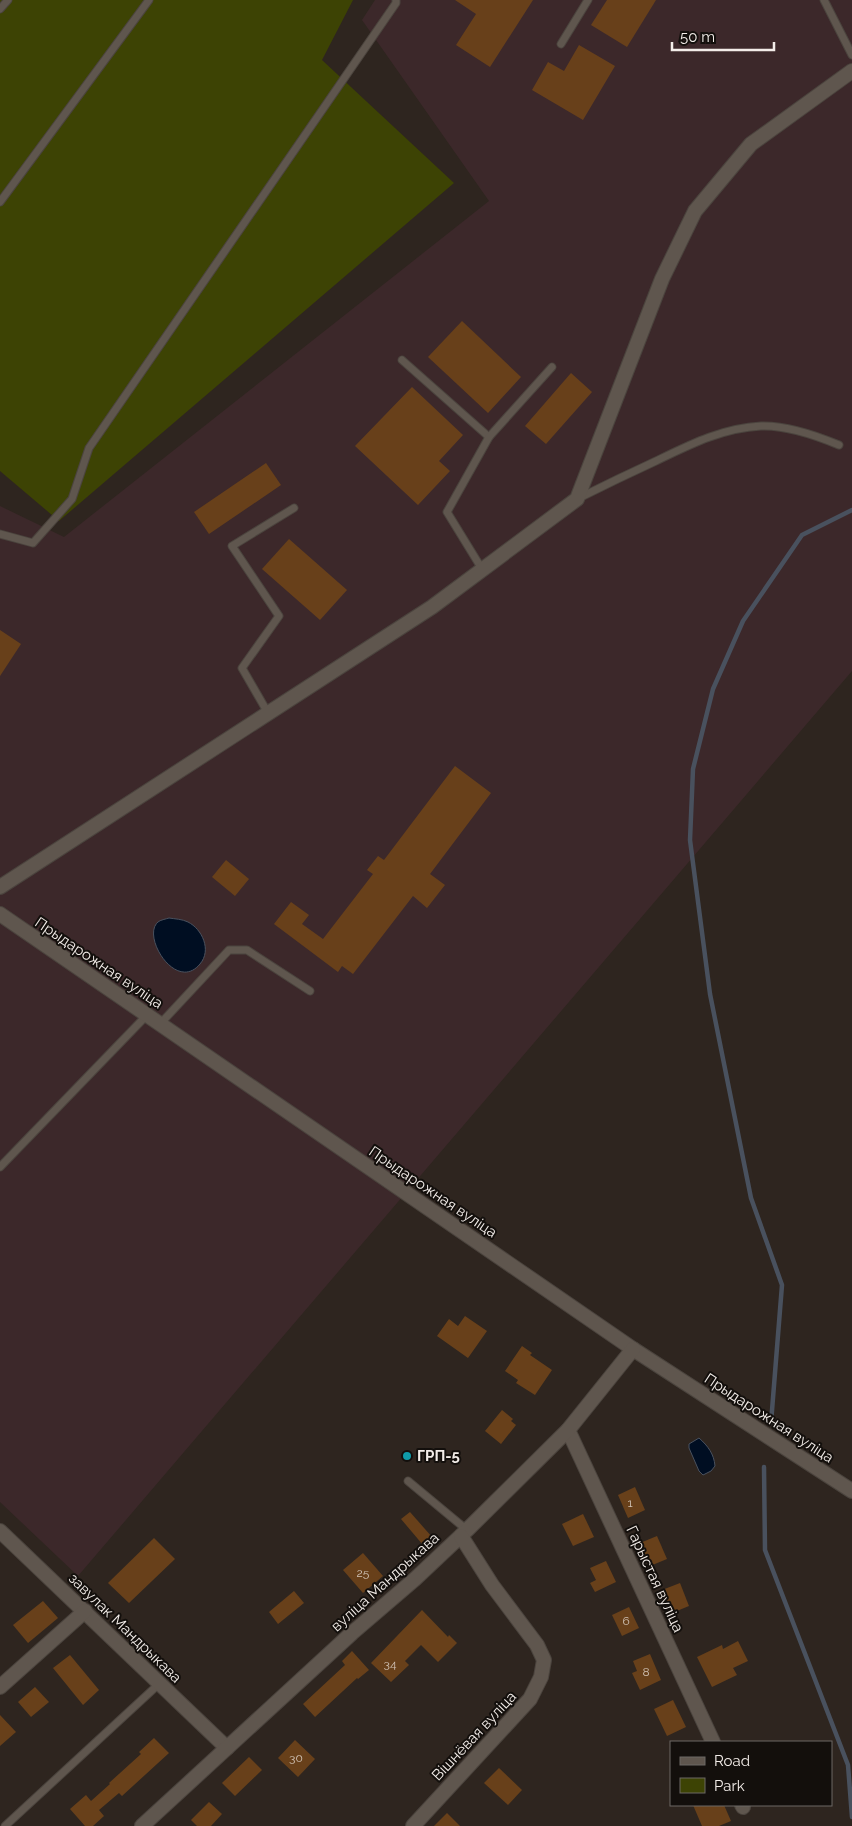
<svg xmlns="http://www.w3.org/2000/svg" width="852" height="1826" viewBox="0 0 852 1826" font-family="Raleway,sans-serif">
  <rect width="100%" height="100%" fill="#2e251f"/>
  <!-- industrial -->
  <polygon fill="#3c282a" points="375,0 852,0 852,671 78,1576 0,1502 0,506 64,537 489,201 362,20"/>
  <!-- green -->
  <polygon fill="#3d4304" points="0,0 353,0 322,60 454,183 59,521 0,471"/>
  <!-- water -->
  <g fill="#000e22" stroke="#49515e">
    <path d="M169 918C175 919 182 919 188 922 202 929 212 950 200 964 176 993 141 936 158 922 160 920 166 919 169 918Z"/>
    <path d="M699 1438C708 1446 714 1454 715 1466L711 1471 703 1475 699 1471 689 1448V1444Z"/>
  </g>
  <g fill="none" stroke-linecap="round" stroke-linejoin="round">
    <!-- stream -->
    <g stroke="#49515e" stroke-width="4.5">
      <polyline points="771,1423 782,1285 751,1198 710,994 690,840 693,769 713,689 743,621 802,535 852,510"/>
      <polyline points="764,1467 765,1550 848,1765 852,1817"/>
    </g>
  </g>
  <!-- building -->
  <g fill="#68401a">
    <polygon points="455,0 533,0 490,67 456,45 476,14"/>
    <polygon points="607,0 656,0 627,47 591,25"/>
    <polygon points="579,45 615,66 583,120 532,90 548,62 564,71"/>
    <polygon points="462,321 521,377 488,413 428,357"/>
    <polygon points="571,373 592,392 546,444 525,426"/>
    <polygon points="412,387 463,435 439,461 450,471 418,505 355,446"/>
    <polygon points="266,463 281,485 209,534 194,512"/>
    <polygon points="289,539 347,590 320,620 262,569"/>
    <polygon points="0,630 21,644 0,676"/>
    <polygon points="455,766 491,793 430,874 445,885 427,908 413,896 353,974 342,966 338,972 274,924 291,902 309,915 302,924 323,939 373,874 367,870 378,856 384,860"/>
    <polygon points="226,860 249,879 235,896 212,877"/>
    <polygon points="465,1316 487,1331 468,1358 437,1336 449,1319 458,1326"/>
    <polygon points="522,1346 532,1353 530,1355 552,1370 535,1395 516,1383 518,1380 505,1371"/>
    <polygon points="502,1410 513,1419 511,1421 516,1425 501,1444 485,1431"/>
    <polygon points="635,1487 645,1510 628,1518 618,1495"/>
    <polygon points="410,1512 432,1537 423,1545 401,1519"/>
    <polygon points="583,1514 594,1537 573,1546 562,1524"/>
    <polygon points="657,1536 667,1559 650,1566 640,1543"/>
    <polygon points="154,1538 175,1559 129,1603 108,1583"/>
    <polygon points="363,1553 383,1576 363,1593 343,1570"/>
    <polygon points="606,1561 616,1582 595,1592 590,1583 596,1580 590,1568"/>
    <polygon points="680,1583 689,1606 672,1613 662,1590"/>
    <polygon points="294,1591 304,1603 278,1624 269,1612"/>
    <polygon points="43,1601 58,1618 28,1643 13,1625"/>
    <polygon points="629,1607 639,1628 622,1636 612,1615"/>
    <polygon points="422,1610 448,1637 449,1635 457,1643 438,1662 421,1645 405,1661 409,1665 391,1682 371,1663"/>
    <polygon points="738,1641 748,1661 733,1668 737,1675 712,1687 697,1657 722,1645 723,1649"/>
    <polygon points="352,1651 369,1670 358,1679 357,1678 315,1717 303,1704 345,1665 342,1661"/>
    <polygon points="650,1654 661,1680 640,1690 632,1673 637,1671 633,1661"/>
    <polygon points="70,1655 99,1690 83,1705 53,1668"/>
    <polygon points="35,1687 49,1702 31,1717 18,1702"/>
    <polygon points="673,1700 686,1727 667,1736 654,1709"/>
    <polygon points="0,1715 16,1732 0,1746"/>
    <polygon points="154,1738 169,1753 122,1796 119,1793 99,1810 104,1816 93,1826 85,1826 70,1809 86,1795 91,1801 110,1784 109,1783 141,1754 139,1752"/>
    <polygon points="295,1740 315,1759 298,1777 278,1758"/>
    <polygon points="249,1757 262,1770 235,1796 222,1783"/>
    <polygon points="499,1768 522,1790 508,1805 484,1783"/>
    <polygon points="209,1802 222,1814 211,1826 197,1826 191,1820"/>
    <polygon points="693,1805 724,1805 731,1821 719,1826 702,1826"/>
    <polygon points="447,1813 460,1826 434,1826"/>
  </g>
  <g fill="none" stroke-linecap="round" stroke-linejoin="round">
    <!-- service casing -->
    <g stroke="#4b443e" stroke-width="9">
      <g id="service">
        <polyline points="824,0 852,55"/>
        <polyline points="0,9 8,0"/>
        <polyline points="561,44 588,0"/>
        <polyline points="0,202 149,0"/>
        <polyline points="402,360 489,437"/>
        <path d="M579 498C605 485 630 473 656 461 689 445 722 428 761 426 787 425 815 435 839 445"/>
        <polyline points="0,534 33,543 72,499 89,448 396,3 396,0"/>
        <polyline points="482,569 447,512 489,437 552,367"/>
        <polyline points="268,713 242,668 279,616 232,546 294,508"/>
        <polyline points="160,1024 229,950 247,950 310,991"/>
        <polyline points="0,1167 147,1015"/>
        <polyline points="408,1481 467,1530"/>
        <polyline points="5,1826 160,1683"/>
      </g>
    </g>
    <!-- minor casing -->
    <g stroke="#4b443e" stroke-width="16">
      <g id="minor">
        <polyline points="0,887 432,607 577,499 662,279 695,211 751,144 852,71"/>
        <polyline points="0,914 633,1349 852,1491"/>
        <polyline points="568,1430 713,1742"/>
        <polyline points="0,1531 227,1748"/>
        <polyline points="0,1687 85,1611"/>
        <polyline points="742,1805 743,1807"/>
        <polyline points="142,1826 352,1633 415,1579 467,1530 568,1430 633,1349"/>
        <polyline points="413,1826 530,1699 541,1677 544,1660 537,1645 492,1585 461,1536"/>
      </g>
    </g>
    <!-- service -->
    <use href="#service" stroke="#5f564e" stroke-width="7"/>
    <!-- minor -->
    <use href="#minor" stroke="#5f564e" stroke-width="14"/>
  </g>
  <!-- markers -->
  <circle fill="#0f9aa8" stroke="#130f0c" stroke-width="2" cx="407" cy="1456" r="5"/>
  <g text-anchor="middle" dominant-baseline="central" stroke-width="4" stroke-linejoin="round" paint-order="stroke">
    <!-- number labels -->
    <g font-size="12" fill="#d0c2b5">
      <text x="630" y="1503">1</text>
      <text x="363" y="1573">25</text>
      <text x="626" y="1621">6</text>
      <text x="390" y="1664">34</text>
      <text x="646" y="1672">8</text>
      <text x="296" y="1758">30</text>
    </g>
    <!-- street labels -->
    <g font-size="15" fill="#f3ede9" stroke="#130f0c">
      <text transform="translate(99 963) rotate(34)">Прыдарожная вуліца</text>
      <text transform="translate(433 1192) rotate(34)">Прыдарожная вуліца</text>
      <text transform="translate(769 1418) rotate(33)">Прыдарожная вуліца</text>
      <text transform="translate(655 1579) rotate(65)">Гарыстая вуліца</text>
      <text transform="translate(385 1582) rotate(-42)">вуліца Мандрыкава</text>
      <text transform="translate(125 1628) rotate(44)">завулак Мандрыкава</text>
      <text transform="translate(474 1736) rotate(-47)">Вішнёвая вуліца</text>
    </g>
    <!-- poi labels -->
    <g font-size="15" font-weight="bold" fill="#f3ede9" stroke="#130f0c" text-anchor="start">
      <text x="417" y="1456">ГРП-5</text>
    </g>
  </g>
  <!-- legend -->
  <rect x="670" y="1741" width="162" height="65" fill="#130f0c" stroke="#6d6864"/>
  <rect x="680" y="1757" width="25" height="8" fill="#5f564e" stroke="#6d6864"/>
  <text x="714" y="1766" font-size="15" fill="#f3ede9">Road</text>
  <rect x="680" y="1778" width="25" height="15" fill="#3d4304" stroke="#6d6864"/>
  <text x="714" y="1791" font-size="15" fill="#f3ede9">Park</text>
  <!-- scale -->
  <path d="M672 42v8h102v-8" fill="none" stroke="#f3ede9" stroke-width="2.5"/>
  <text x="680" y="42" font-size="15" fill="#f3ede9" stroke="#130f0c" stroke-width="4" paint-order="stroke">50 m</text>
</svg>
